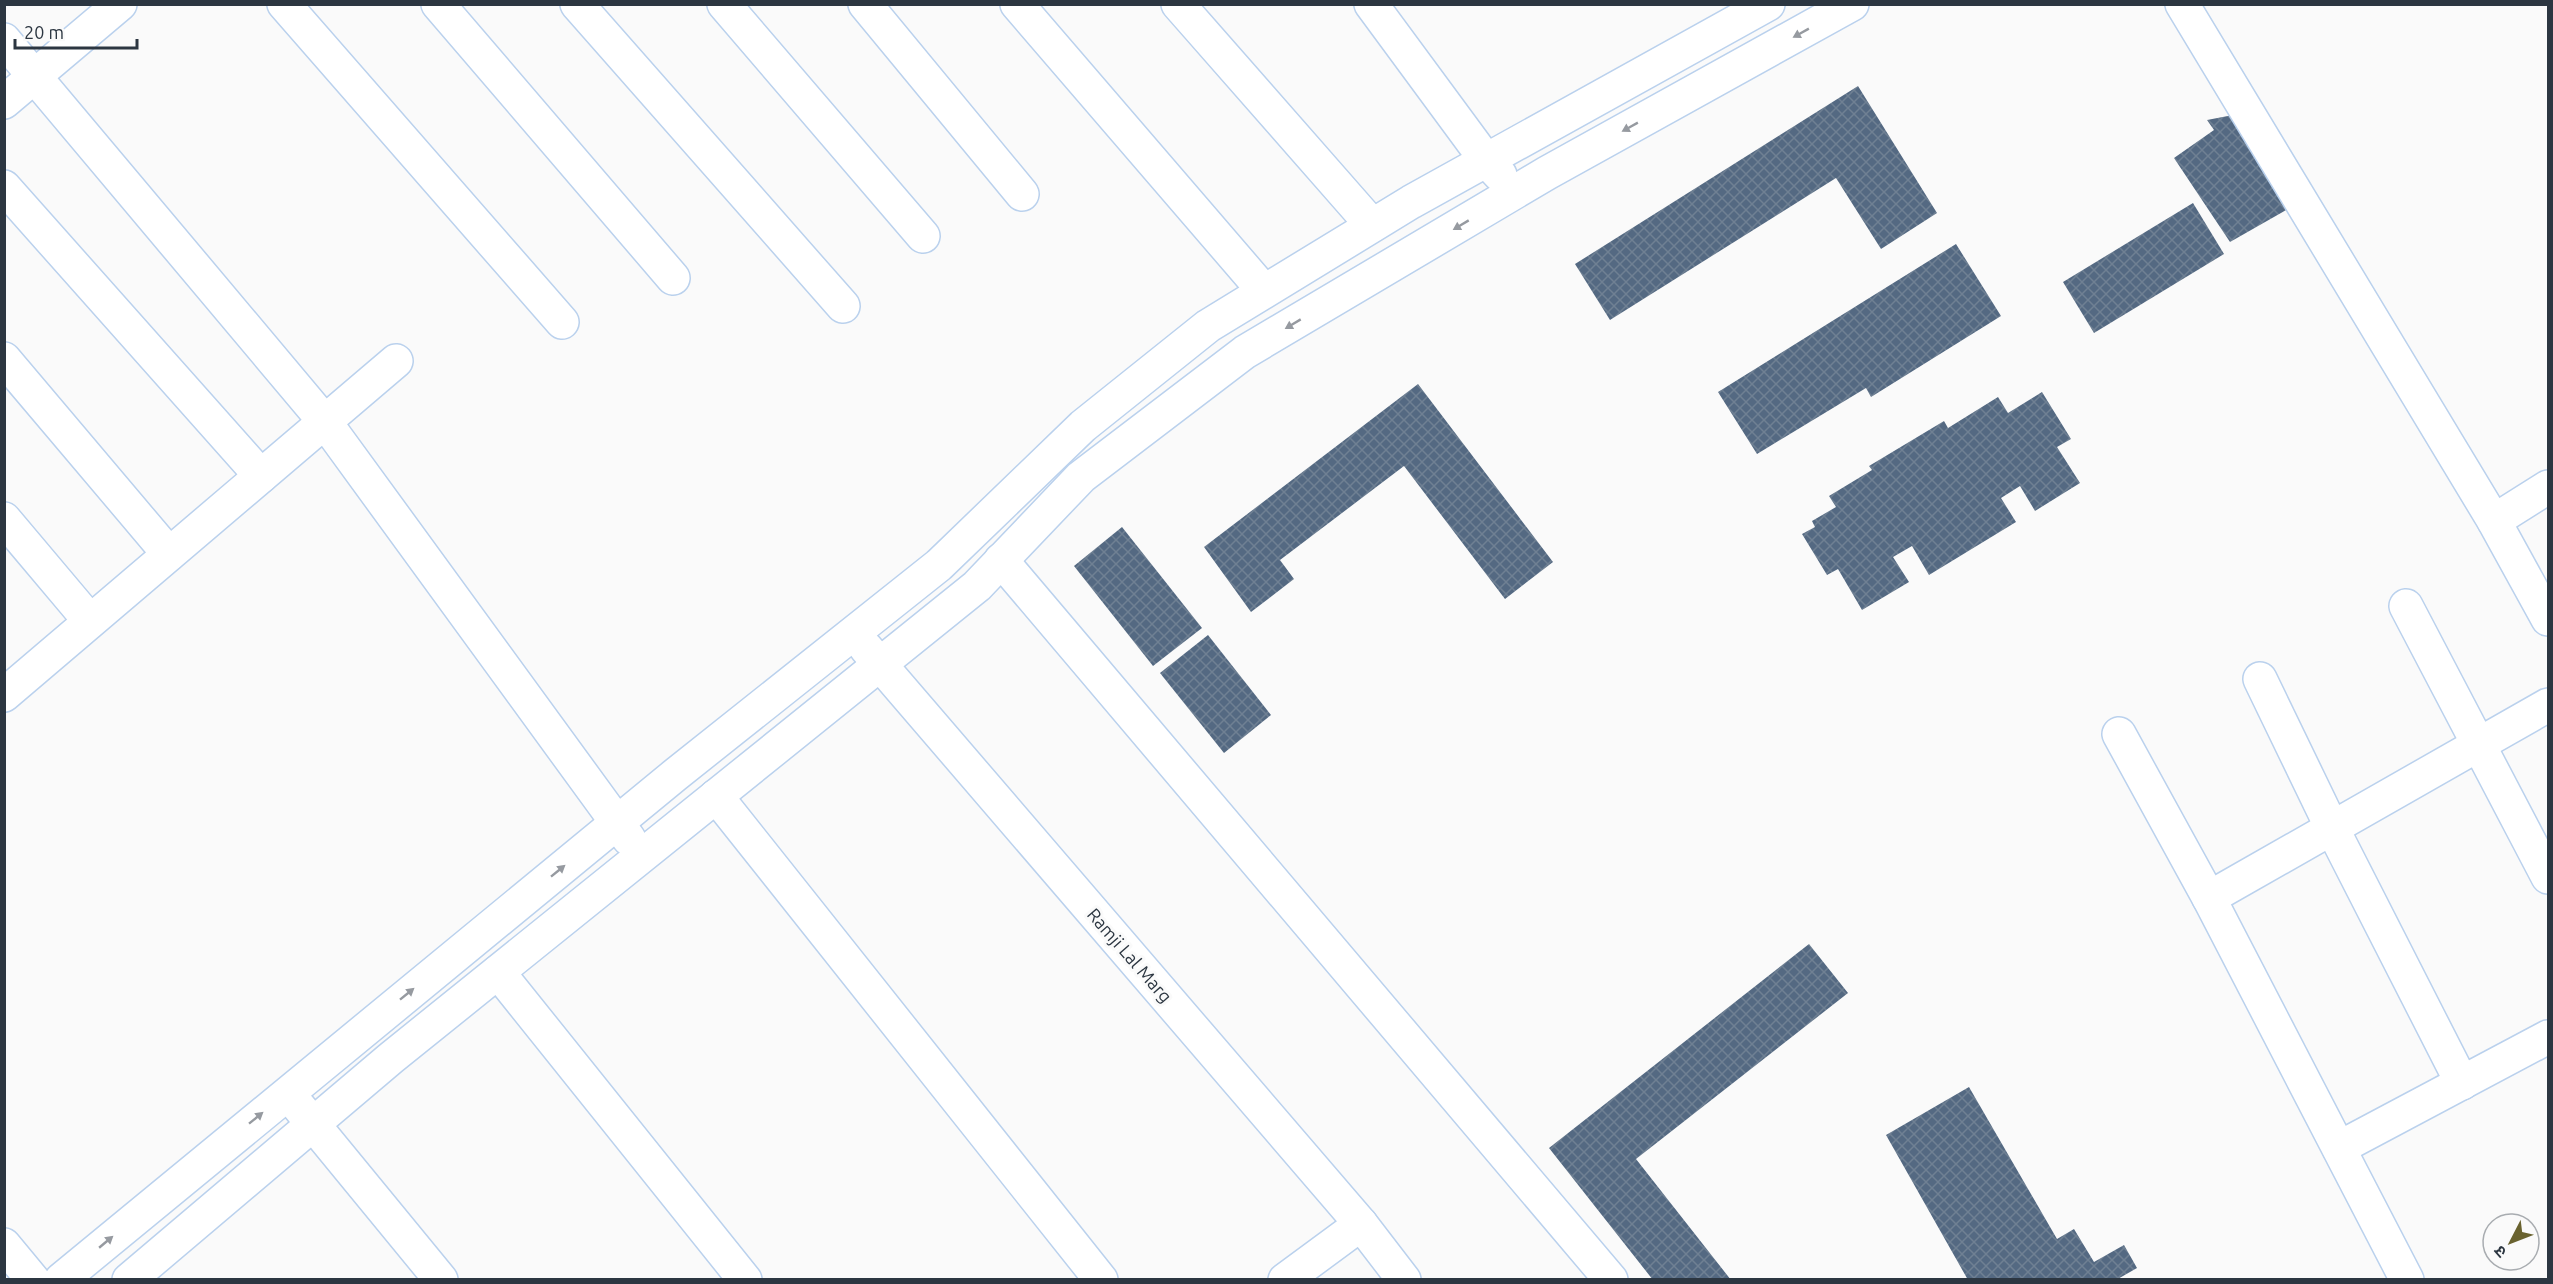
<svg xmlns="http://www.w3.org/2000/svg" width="2553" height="1284" viewBox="0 0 2553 1284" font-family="Ubuntu,'Noto Sans Devanagari',sans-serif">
  <defs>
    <pattern id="building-cross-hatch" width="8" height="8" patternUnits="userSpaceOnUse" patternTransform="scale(1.5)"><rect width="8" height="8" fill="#546982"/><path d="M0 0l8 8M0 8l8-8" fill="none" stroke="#6f8093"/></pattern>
  </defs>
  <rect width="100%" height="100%" fill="#fafafa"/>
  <!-- building -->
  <g fill="url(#building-cross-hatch)">
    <polygon points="1858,86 1937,213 1881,249 1836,178 1610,320 1575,264"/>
    <polygon points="2233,115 2295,205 2230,242 2174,158 2214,130 2207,120"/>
    <polygon points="2193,203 2224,254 2094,333 2063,282"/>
    <polygon points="1956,244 2001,316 1871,397 1866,388 1757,454 1718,392"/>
    <polygon points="1418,384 1553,562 1505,599 1404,466 1280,560 1294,579 1251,612 1204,547"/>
    <polygon points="2042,392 2071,439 2057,447 2080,483 2035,511 2020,486 2001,498 2016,522 1929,575 1912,546 1893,557 1909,582 1862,610 1838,569 1827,575 1802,534 1815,527 1812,521 1836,507 1829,496 1872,470 1869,466 1944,421 1948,428 1998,397 2008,413"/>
    <polygon points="1122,527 1202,628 1153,666 1074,566"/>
    <polygon points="1208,635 1271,715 1224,753 1160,673"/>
    <polygon points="1809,944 1848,993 1636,1159 1731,1280 1653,1280 1549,1148"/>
    <polygon points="1969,1087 2057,1239 2074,1229 2094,1262 2124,1245 2137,1268 2116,1280 1968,1280 1886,1135"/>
  </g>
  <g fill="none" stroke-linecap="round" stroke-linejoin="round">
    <!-- minor casing -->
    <g stroke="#bad1ed" stroke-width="36">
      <g id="minor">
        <polyline points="284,4 562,322"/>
        <polyline points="438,4 673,278"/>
        <polyline points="577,4 843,306"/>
        <polyline points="724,4 923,236"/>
        <polyline points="865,4 1022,194"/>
        <polyline points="1017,4 1264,291"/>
        <polyline points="1178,4 1372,225"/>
        <polyline points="1371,4 1486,160 1500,175"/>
        <polyline points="2182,4 2494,521 2548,619"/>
        <polyline points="4,40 325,422 629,839"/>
        <polyline points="4,102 120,4"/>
        <polyline points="4,187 261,476"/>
        <polyline points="4,359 169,554"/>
        <polyline points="4,519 90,621"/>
        <polyline points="2494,521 2548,487"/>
        <polyline points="1001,560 1611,1280"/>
        <polyline points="2406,606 2548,877"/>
        <polyline points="866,648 1361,1224 1404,1280"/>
        <polyline points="2260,679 2332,828 2462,1083"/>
        <polyline points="4,695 396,361"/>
        <polyline points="2119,734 2209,898 2407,1280"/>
        <polyline points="716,796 1101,1280"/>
        <polyline points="2209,898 2548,705"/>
        <polyline points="498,972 745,1280"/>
        <polyline points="299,1107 441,1280"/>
        <polyline points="2339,1148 2548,1037"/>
        <polyline points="4,1245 33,1280"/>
        <polyline points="61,1280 675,775 939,565 1083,426 1208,326 1411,202 1768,4"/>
        <polyline points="129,1280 391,1058 977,586 1081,477 1245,352 1547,173 1852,4"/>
        <polyline points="1285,1280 1361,1224"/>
      </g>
    </g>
    <!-- minor -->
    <use href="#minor" stroke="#fff" stroke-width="33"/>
  </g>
  <!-- one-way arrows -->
  <defs><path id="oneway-solid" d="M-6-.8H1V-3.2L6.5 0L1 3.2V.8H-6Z" transform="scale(1.5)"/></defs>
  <g fill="#969aa0">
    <use href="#oneway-solid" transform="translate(1801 33) rotate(151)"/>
    <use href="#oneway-solid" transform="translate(1630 127) rotate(151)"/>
    <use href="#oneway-solid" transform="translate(1461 225) rotate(149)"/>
    <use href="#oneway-solid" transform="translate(1293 324) rotate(149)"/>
    <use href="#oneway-solid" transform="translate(558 871) rotate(-39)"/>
    <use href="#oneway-solid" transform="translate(407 994) rotate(-39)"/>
    <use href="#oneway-solid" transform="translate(256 1118) rotate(-39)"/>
    <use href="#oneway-solid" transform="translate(106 1242) rotate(-40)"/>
  </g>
  <g text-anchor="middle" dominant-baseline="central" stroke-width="6" stroke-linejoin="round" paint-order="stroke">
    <!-- street labels -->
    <g font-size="18" fill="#2c3641" stroke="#fafafa">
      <text transform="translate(1130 955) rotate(49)">Ramji Lal Marg</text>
    </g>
  </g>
  <!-- border -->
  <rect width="2553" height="1284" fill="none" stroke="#2c3641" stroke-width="12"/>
  <!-- north arrow -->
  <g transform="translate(2511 1242) rotate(228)"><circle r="28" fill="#fafafa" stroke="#a8acb0" stroke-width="1.5"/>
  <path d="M0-4.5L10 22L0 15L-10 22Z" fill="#69622f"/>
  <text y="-9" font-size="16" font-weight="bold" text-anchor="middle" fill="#2c3641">उ</text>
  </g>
  <!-- scale -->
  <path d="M15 39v9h122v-9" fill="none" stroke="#2c3641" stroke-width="3"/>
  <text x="24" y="39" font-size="18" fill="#2c3641" stroke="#fafafa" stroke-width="4.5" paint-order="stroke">20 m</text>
</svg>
